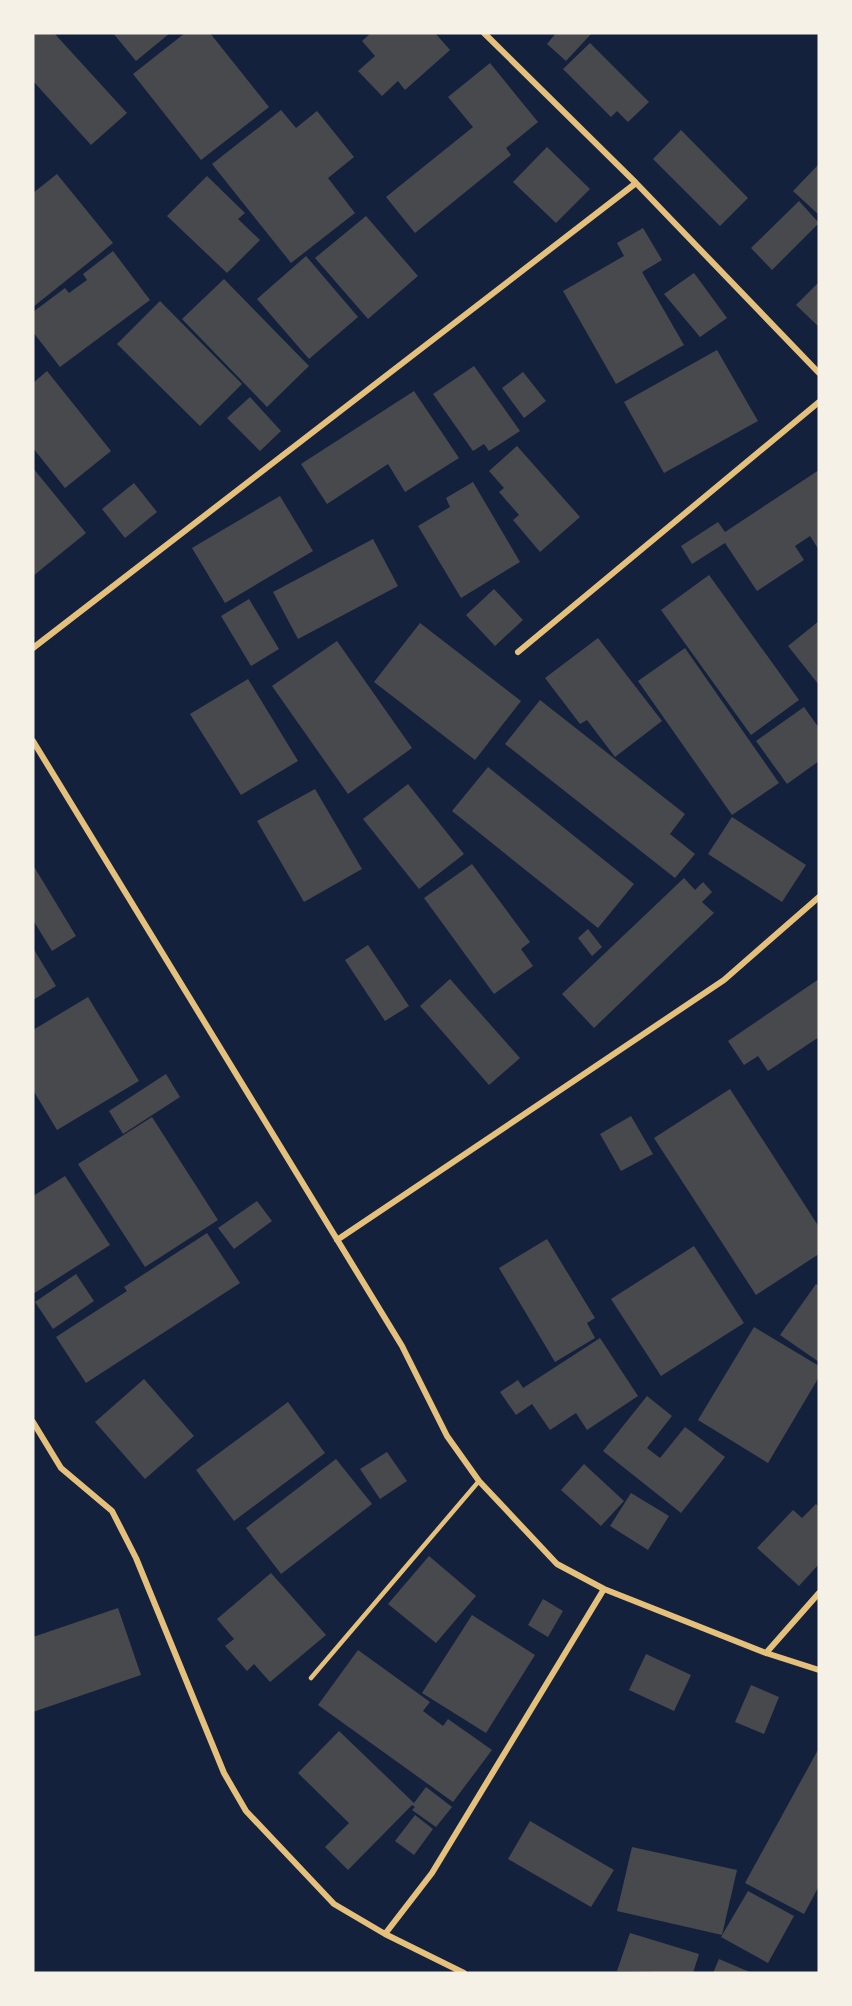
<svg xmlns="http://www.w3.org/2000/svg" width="852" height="2006" viewBox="0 0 852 2006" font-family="'Alegreya Sans',sans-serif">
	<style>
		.building { fill: #48494c }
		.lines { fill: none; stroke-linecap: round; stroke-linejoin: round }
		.service { stroke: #e5c07b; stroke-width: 4.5 }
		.minor { stroke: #e5c07b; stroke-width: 6 }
	</style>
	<rect width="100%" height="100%" fill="#14213d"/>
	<path class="building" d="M 33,33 L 54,33 L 127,113 L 91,145 L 33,81 Z
		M 113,33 L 170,33 L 136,61 Z
		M 185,33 L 210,33 L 269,107 L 201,160 L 133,74 Z
		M 371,33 L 435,33 L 450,50 L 405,90 L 398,81 L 382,96 L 358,71 L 375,56 L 362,41 Z
		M 556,33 L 592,33 L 566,61 L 547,44 Z
		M 590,43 L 649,102 L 628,122 L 617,111 L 611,117 L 563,69 Z
		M 490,63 L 538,122 L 506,148 L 511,155 L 415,233 L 386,197 L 473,127 L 448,97 Z
		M 281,110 L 296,128 L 317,111 L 354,157 L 328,178 L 355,213 L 291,263 L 212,164 Z
		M 681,130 L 748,198 L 720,226 L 653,159 Z
		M 547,147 L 590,189 L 556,223 L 513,182 Z
		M 819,164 L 819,215 L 793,191 Z
		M 57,174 L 113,243 L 33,307 L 33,193 Z
		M 207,176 L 245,213 L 238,219 L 260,240 L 227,273 L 167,216 Z
		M 799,201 L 819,223 L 772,270 L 751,248 Z
		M 366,216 L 418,276 L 368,319 L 315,258 Z
		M 643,228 L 662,260 L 642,272 L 684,345 L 616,384 L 563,291 L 624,256 L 617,243 Z
		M 113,251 L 150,300 L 60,367 L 33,332 L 33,312 L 65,288 L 69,293 L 87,280 L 83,274 Z
		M 306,256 L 358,317 L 309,359 L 257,299 Z
		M 694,273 L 727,318 L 700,337 L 664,294 Z
		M 224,279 L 309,366 L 267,407 L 182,319 Z
		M 819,282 L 819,327 L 796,305 Z
		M 160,301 L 242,384 L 200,426 L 117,344 Z
		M 717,350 L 758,421 L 664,473 L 624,402 Z
		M 474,366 L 520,431 L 489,451 L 484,444 L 473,451 L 433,394 Z
		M 47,371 L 111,451 L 65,488 L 33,448 L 33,383 Z
		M 523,372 L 546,401 L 524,418 L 502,388 Z
		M 414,391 L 459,458 L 405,492 L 388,464 L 327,504 L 301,464 Z
		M 250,397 L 281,431 L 260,451 L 227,418 Z
		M 517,446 L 580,517 L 540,552 L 513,520 L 519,515 L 499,492 L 504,488 L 489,471 Z
		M 33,468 L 86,533 L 33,576 Z
		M 819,470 L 819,550 L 810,536 L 795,546 L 804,560 L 757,591 L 725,543 L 692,564 L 681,546 L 718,522 L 725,532 Z
		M 473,482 L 520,562 L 461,598 L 418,526 L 450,507 L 446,498 Z
		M 134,483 L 157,512 L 125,538 L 102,509 Z
		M 280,496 L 313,551 L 225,603 L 192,548 Z
		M 373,539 L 398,586 L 298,639 L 273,592 Z
		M 709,575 L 799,700 L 751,735 L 661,610 Z
		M 494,589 L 523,620 L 495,646 L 466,615 Z
		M 249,599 L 279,649 L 251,666 L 221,616 Z
		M 819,621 L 819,685 L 788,646 Z
		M 420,623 L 521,701 L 475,760 L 374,682 Z
		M 598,638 L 662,721 L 615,757 L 587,720 L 580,724 L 545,678 Z
		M 337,641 L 412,748 L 348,794 L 272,686 Z
		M 685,648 L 779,783 L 732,815 L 638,681 Z
		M 248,679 L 298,761 L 241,795 L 190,714 Z
		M 540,700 L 685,814 L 670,834 L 695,854 L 675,878 L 505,744 Z
		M 804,707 L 819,728 L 819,761 L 787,784 L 756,741 Z
		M 488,767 L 634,884 L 598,928 L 452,811 Z
		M 408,784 L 464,854 L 419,889 L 363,819 Z
		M 315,789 L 362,869 L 304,902 L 257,821 Z
		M 732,817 L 806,865 L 782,902 L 708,854 Z
		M 472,864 L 530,942 L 521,949 L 533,966 L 494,994 L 424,898 Z
		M 33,865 L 76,936 L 52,951 L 33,920 Z
		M 684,878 L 695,890 L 703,882 L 712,892 L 702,902 L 714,913 L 594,1028 L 562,994 Z
		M 588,929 L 602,947 L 592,956 L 578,938 Z
		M 368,945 L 409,1006 L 385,1021 L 345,960 Z
		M 33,948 L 56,986 L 33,1000 Z
		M 450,979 L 520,1058 L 489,1085 L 420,1006 Z
		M 819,979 L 819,1037 L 768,1071 L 758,1056 L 744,1065 L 728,1041 Z
		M 88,997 L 139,1081 L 57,1130 L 33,1090 L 33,1030 Z
		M 166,1074 L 180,1097 L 123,1134 L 109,1111 Z
		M 730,1089 L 819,1227 L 819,1254 L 756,1295 L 654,1138 Z
		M 631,1116 L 653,1154 L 621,1171 L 600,1134 Z
		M 152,1117 L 218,1220 L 145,1267 L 78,1164 Z
		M 65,1176 L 110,1245 L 33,1294 L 33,1196 Z
		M 257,1201 L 272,1221 L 234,1249 L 218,1228 Z
		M 207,1233 L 240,1283 L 86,1383 L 56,1337 L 127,1291 L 124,1287 Z
		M 547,1239 L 595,1318 L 587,1323 L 595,1338 L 555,1362 L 499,1268 Z
		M 694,1246 L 744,1323 L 661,1376 L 611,1299 Z
		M 76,1274 L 94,1301 L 53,1329 L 35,1302 Z
		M 816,1284 L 819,1286 L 819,1362 L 780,1335 Z
		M 754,1327 L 819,1366 L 819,1377 L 768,1463 L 698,1420 Z
		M 600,1338 L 638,1396 L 587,1430 L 576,1413 L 550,1430 L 532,1404 L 516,1415 L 500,1392 L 518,1380 L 523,1388 Z
		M 144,1379 L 194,1436 L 145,1479 L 95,1422 Z
		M 647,1396 L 672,1416 L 647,1448 L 660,1458 L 685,1427 L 725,1457 L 681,1513 L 603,1451 Z
		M 288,1402 L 325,1453 L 234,1521 L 196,1470 Z
		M 387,1452 L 407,1481 L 380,1499 L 360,1469 Z
		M 336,1459 L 372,1504 L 281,1574 L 246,1528 Z
		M 584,1464 L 624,1501 L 601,1526 L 561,1490 Z
		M 631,1493 L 669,1516 L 648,1550 L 610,1526 Z
		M 816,1504 L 819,1507 L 819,1564 L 799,1586 L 757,1548 L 793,1510 L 802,1518 Z
		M 429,1556 L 476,1596 L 436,1643 L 388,1604 Z
		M 271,1573 L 326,1635 L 270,1682 L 254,1664 L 247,1671 L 225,1646 L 234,1639 L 217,1619 Z
		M 543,1599 L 563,1611 L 548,1637 L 528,1625 Z
		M 118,1608 L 141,1675 L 33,1712 L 33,1637 Z
		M 472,1615 L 535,1655 L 486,1733 L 422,1693 Z
		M 358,1650 L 430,1702 L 423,1711 L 443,1726 L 448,1719 L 492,1750 L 453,1802 L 318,1705 Z
		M 646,1654 L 691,1675 L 674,1711 L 629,1690 Z
		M 751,1685 L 779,1697 L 764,1734 L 735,1722 Z
		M 339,1731 L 414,1803 L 426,1787 L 452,1807 L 436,1827 L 412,1810 L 415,1807 L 412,1805 L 348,1870 L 325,1847 L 349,1823 L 298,1773 Z
		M 819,1748 L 819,1886 L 804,1914 L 745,1883 Z
		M 415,1815 L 433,1829 L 414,1855 L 395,1841 Z
		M 530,1821 L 614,1870 L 591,1907 L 508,1859 Z
		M 632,1847 L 737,1870 L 722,1935 L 617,1911 Z
		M 748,1891 L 794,1916 L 768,1963 L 721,1937 Z
		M 630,1933 L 699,1954 L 693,1973 L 617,1971 Z
		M 719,1959 L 752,1973 L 713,1973 Z"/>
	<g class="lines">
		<path class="service" d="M 311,1678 L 479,1481"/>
		<path class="minor" d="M 484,33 L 636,183 L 819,373
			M 33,648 L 636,183
			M 518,652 L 819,402
			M 33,741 L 402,1346 L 447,1436 L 479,1481 L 557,1564 L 604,1589 L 766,1653 L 819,1670
			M 337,1240 L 724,980 L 819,897
			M 33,1422 L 61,1468 L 112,1511 L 136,1558 L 224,1773 L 246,1811 L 334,1904 L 385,1934 L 432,1873 L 604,1589
			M 766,1653 L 819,1593
			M 385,1934 L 464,1973"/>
	</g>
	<rect width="852" height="2006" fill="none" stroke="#f6f1e7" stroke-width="69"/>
</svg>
